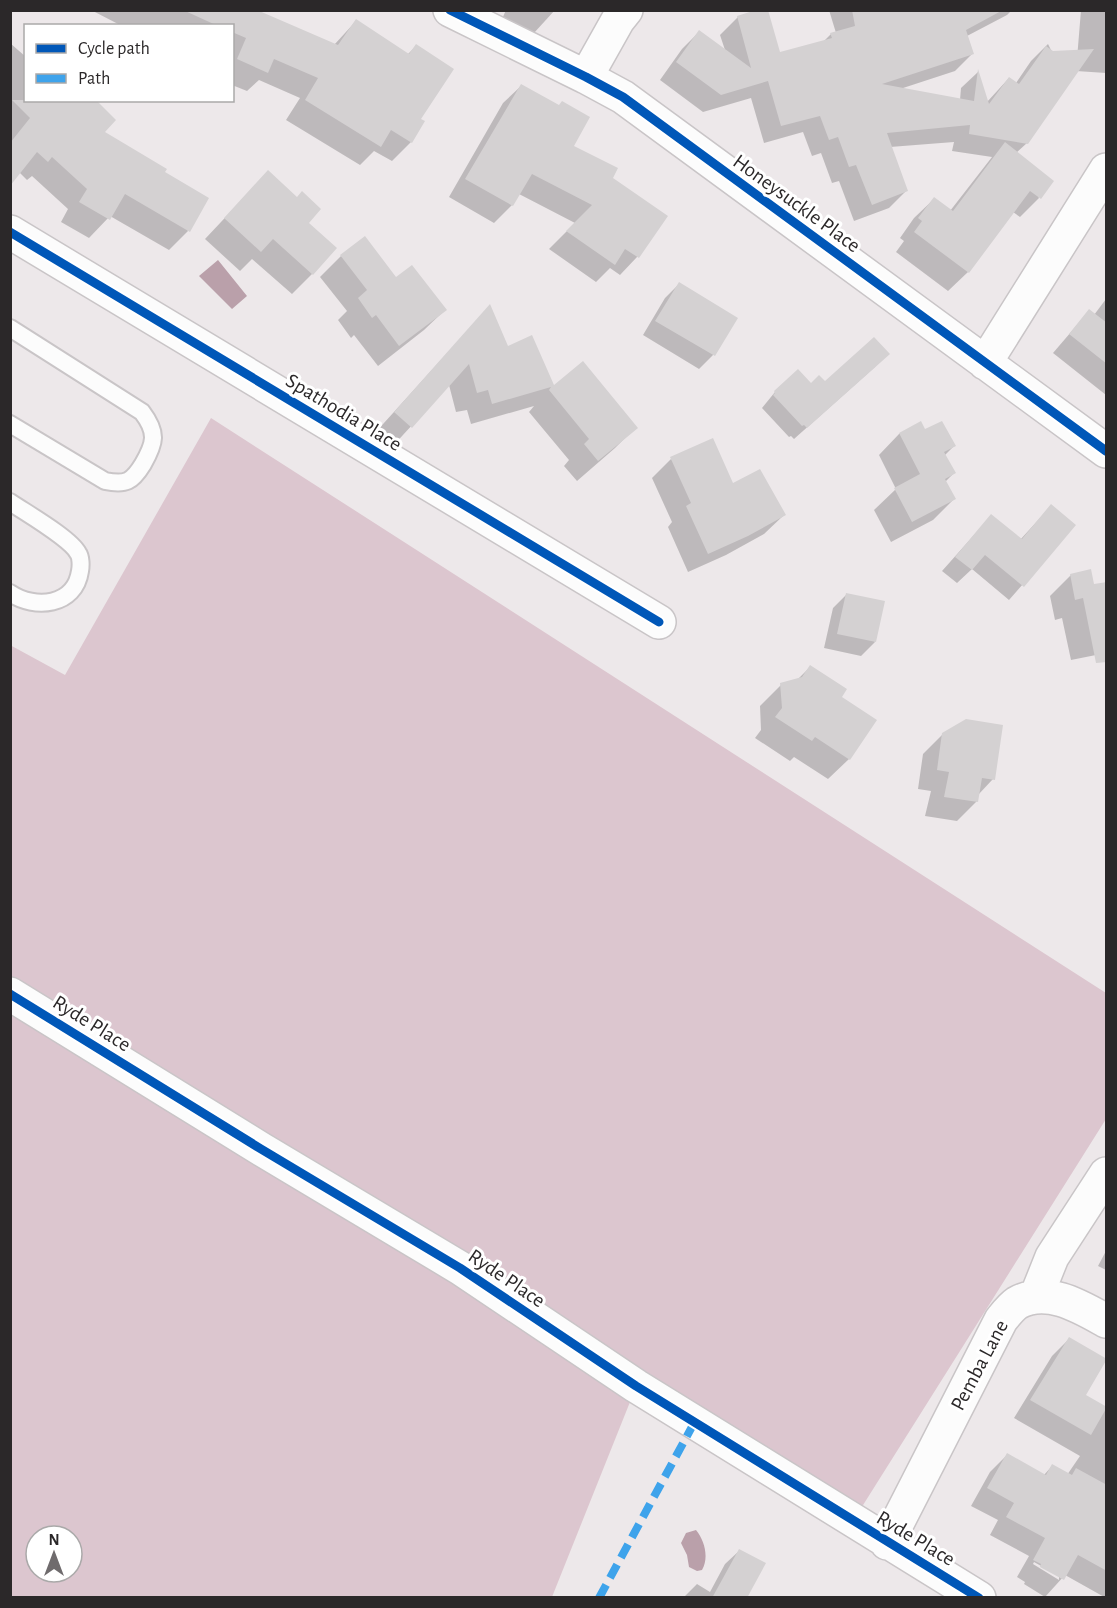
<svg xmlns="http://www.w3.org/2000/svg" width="1117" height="1608" viewBox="0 0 1117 1608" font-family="'Alegreya Sans',sans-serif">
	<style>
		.forest { fill: #dcc6cf; fill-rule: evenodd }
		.water { fill: #baa0aa }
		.shadow { fill: #0003; fill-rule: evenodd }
		.building { fill: #d4d1d2 }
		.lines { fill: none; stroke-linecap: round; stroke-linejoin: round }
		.service-casing { stroke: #c9c5c7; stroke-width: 20 }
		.minor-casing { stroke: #c9c5c7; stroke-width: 36 }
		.service { stroke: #fcfcfc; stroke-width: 16 }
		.minor { stroke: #fcfcfc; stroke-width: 33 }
		.quiet { stroke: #3ea3eb; stroke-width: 8; stroke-dasharray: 15 8; stroke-linecap: butt }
		.cycleway-casing { stroke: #fff; stroke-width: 13 }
		.cycleway { stroke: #0057b8; stroke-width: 9 }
		.labels { text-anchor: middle; stroke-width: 6; stroke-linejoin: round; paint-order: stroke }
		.street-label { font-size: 21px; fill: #2b2829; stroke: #fff }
	</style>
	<rect width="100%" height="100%" fill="#ede8ea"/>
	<path class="forest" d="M 211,418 L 1106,993 L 1106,1119 L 853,1521 L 636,1387 L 552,1597 L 11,1597 L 10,645 L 65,675 ZM 36,1536 L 72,1536 L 72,1572 L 36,1572 Z"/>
	<path class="water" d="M 218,260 L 247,296 L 232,309 L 199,276 Z
		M 696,1530 C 705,1541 709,1558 702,1570 L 697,1571 L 689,1567 L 687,1555 L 681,1543 L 686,1533 Z"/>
	<path class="shadow" d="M 91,10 L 253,10 L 334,45 L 356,21 L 407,55 L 416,46 L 419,120 L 411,142 L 392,161 L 374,151 L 360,165 L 286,120 L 300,98 L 259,80 L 247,91 L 232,85 L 232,26 L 122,26 Z
		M 506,10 L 555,10 L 534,33 L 502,19 Z
		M 829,10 L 1012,10 L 1007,15 L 967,36 L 972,54 L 955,71 L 900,89 L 960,100 L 961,88 L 978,72 L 987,102 L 1009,78 L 1016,83 L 1031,61 L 1048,44 L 1068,84 L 1027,143 L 1016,153 L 1039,198 L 1020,217 L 1013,212 L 968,272 L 948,291 L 896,252 L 904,241 L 900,238 L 914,218 L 934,199 L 950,211 L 992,157 L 952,151 L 954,142 L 890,147 L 906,191 L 889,208 L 854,221 L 839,181 L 832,183 L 821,153 L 812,156 L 803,132 L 764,143 L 751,98 L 703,112 L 660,80 L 682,49 L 699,32 L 725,50 L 720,35 L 738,17 L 779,54 L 823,42 L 831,34 L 836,33 Z
		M 1081,10 L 1106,10 L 1106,73 L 1076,71 Z
		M 10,43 L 26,57 L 26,100 L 102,133 L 163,173 L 188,231 L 169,250 L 110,216 L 89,238 L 61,222 L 68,209 L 32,176 L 27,180 L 19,172 L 10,181 Z
		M 521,86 L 571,146 L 611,179 L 666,216 L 637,257 L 620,275 L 610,268 L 596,282 L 549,249 L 575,223 L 519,194 L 512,205 L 494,223 L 449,197 L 503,103 Z
		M 268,172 L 307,223 L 312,274 L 292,294 L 252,259 L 240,271 L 205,239 Z
		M 341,256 L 396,279 L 445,310 L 424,330 L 378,366 L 354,335 L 351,338 L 338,320 L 347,311 L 320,277 Z
		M 679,284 L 736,318 L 713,355 L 699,369 L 643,335 L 665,298 Z
		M 1106,299 L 1106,395 L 1053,353 L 1089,311 L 1094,315 Z
		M 489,307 L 507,348 L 553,388 L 636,427 L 615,448 L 577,481 L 564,466 L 569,460 L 529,412 L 534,406 L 471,424 L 467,410 L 456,412 L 449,385 L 391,448 L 374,434 Z
		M 876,366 L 794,439 L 791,436 L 789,437 L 762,408 L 775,392 L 825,383 Z
		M 921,423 L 925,431 L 954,446 L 944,456 L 954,473 L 945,482 L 954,499 L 933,520 L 891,542 L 874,510 L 896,489 L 879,455 L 899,434 Z
		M 671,459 L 733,485 L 784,515 L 764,534 L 726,555 L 688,572 L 668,527 L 672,522 L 652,478 Z
		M 1051,506 L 1074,526 L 1009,600 L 972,569 L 957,583 L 942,571 L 991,516 L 1020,540 Z
		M 1071,575 L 1093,586 L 1106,653 L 1071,660 L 1062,618 L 1055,620 L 1050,596 Z
		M 847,594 L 875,642 L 861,656 L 824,648 L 833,608 Z
		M 810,667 L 840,697 L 849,759 L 828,779 L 794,757 L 790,761 L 755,738 L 761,730 L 760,706 L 781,685 L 797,680 Z
		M 943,734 L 993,779 L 978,795 L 977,801 L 957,821 L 925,816 L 931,791 L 918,789 L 923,754 Z
		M 1106,1251 L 1106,1270 L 1098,1266 Z
		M 1069,1339 L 1084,1396 L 1106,1409 L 1106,1598 L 1065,1575 L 1045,1597 L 1024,1584 L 1025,1582 L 1017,1577 L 1029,1556 L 990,1535 L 998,1520 L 971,1506 L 990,1472 L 1007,1455 L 1044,1475 L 1052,1466 L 1067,1475 L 1080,1456 L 1014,1418 L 1052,1356 ZM 1034,1562 L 1059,1576 L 1059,1580 L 1033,1564 Z
		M 739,1551 L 745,1598 L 683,1598 L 697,1584 L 710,1592 L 725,1564 Z"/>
	<path class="building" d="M 183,10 L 257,10 L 338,45 L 356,19 L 409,54 L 416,44 L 454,69 L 421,119 L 425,121 L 412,143 L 391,130 L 381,147 L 305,100 L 318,78 L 274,59 L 268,73 L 237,59 L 246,38 L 232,32 L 232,26 L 218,26 Z
		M 756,10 L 768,10 L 780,52 L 832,38 L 830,33 L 855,26 L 852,10 L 1003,10 L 966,30 L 974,54 L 882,84 L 974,101 L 978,69 L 989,104 L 1009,77 L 1019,84 L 1046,46 L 1053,51 L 1094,49 L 1028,144 L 969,134 L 970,125 L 887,133 L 908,191 L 872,205 L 856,165 L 849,167 L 838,137 L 829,140 L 820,116 L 781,126 L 768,81 L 721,95 L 676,62 L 699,30 L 751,68 L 737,16 Z
		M 521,84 L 559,105 L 562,101 L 590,117 L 574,146 L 618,168 L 613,178 L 668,216 L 639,258 L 625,249 L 615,265 L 566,231 L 592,205 L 532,174 L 513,206 L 465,179 Z
		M 12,100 L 96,100 L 116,120 L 105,132 L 167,169 L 165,172 L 209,198 L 190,232 L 125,194 L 110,220 L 79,202 L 87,189 L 52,157 L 48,162 L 37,152 L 10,186 L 10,143 L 30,118 Z
		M 1005,142 L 1054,181 L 1041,199 L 1030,191 L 969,273 L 914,232 L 922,221 L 918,218 L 934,197 L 953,211 Z
		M 268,170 L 297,197 L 302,191 L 321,209 L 309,223 L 337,248 L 313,275 L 273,239 L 261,252 L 224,218 Z
		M 365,236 L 396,277 L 412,265 L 447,310 L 399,346 L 376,315 L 372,318 L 358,298 L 367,290 L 340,255 Z
		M 679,282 L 738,318 L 715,356 L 655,321 Z
		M 490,304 L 508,346 L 532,335 L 554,385 L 583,361 L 638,428 L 598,461 L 584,444 L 589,439 L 549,390 L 551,387 L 492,404 L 488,390 L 477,393 L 469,364 L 412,428 L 394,412 Z
		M 1089,309 L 1107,323 L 1107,364 L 1069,334 Z
		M 874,337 L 890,354 L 807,428 L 804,425 L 802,426 L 773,395 L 775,393 L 774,391 L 798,369 L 811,383 L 819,375 L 825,381 Z
		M 921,421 L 925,429 L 942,421 L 956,446 L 944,452 L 956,473 L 945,479 L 956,499 L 912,522 L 894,488 L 920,474 L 899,433 Z
		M 713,438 L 733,483 L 760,469 L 786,515 L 748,536 L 708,554 L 686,506 L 691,503 L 670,457 Z
		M 1051,504 L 1076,525 L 1024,587 L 985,555 L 972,570 L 955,557 L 991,514 L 1022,539 Z
		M 1091,569 L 1094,584 L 1107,582 L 1107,662 L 1096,663 L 1083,598 L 1075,600 L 1070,574 Z
		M 846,593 L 885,601 L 876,642 L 837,634 Z
		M 810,665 L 847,689 L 842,697 L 877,720 L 850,760 L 815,737 L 812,741 L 775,717 L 782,708 L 780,683 L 802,677 Z
		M 966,719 L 1003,725 L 995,780 L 982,778 L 978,802 L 944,797 L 949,772 L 937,770 L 942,733 Z
		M 1069,1337 L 1107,1359 L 1086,1395 L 1107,1407 L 1091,1435 L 1030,1400 Z
		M 1007,1453 L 1046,1475 L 1052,1464 L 1072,1475 L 1076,1468 L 1107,1485 L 1107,1571 L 1078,1555 L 1064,1580 L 1040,1567 L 1041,1564 L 1033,1560 L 1045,1538 L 1006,1517 L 1014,1503 L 987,1488 Z
		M 739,1549 L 766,1563 L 747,1598 L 712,1598 Z"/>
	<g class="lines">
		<g class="service-casing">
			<path id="service" d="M 10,328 L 142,412 C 158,433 155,443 143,464 C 132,482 126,485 105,481 L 10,424
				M 10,502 C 26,513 70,538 78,553 C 81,557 81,566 80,571 C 75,606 35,610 10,593"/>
		</g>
		<g class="minor-casing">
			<path id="minor" d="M 450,10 L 586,77 L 623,97 L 1106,451
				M 586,77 L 618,20 L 626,10
				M 10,232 L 659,622
				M 985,363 L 1106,170
				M 10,994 L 261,1149 L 460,1268 L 636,1386 L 979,1598
				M 1036,1297 L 1052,1257 L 1106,1174
				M 887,1543 L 1001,1320 C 1005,1315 1011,1307 1017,1303 C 1047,1286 1081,1307 1106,1321"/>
		</g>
		<use href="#service" class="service"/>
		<use href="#minor" class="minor"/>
		<path class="quiet" d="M 599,1598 L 694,1423"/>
		<g class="cycleway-casing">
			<path id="cycleway" d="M 450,10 L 586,77 L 623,97 L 1106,451
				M 10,232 L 659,622
				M 10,994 L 261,1149 L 460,1268 L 636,1386 L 979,1598"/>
		</g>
		<use href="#cycleway" class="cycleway"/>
	</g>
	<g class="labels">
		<g class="street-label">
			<text transform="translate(797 203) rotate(36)" y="7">Honeysuckle Place</text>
			<text transform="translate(344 412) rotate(31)" y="7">Spathodia Place</text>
			<text transform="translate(92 1023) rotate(32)" y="7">Ryde Place</text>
			<text transform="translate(507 1278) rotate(34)" y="7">Ryde Place</text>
			<text transform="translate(979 1365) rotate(-62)" y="7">Pemba Lane</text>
			<text transform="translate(916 1538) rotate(31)" y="7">Ryde Place</text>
		</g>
	</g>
	<rect width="1117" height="1608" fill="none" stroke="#2b2829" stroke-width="24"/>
	<rect x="24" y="24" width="210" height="78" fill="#ffffff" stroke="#aaa9a9" stroke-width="1.5"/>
	<rect x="36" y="44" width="30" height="9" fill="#0057b8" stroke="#aaa9a9" stroke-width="1.5"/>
	<text x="78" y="54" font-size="18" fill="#2b2829">Cycle path</text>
	<rect x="36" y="74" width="30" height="9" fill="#3ea3eb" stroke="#aaa9a9" stroke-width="1.5"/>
	<text x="78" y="84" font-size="18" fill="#2b2829">Path</text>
	<g transform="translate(54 1554)"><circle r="28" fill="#ffffff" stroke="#aaa9a9" stroke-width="1.5"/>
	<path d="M0-4.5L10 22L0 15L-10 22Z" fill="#6f6b6d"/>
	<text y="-9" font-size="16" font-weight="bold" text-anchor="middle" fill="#2b2829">N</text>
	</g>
</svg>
